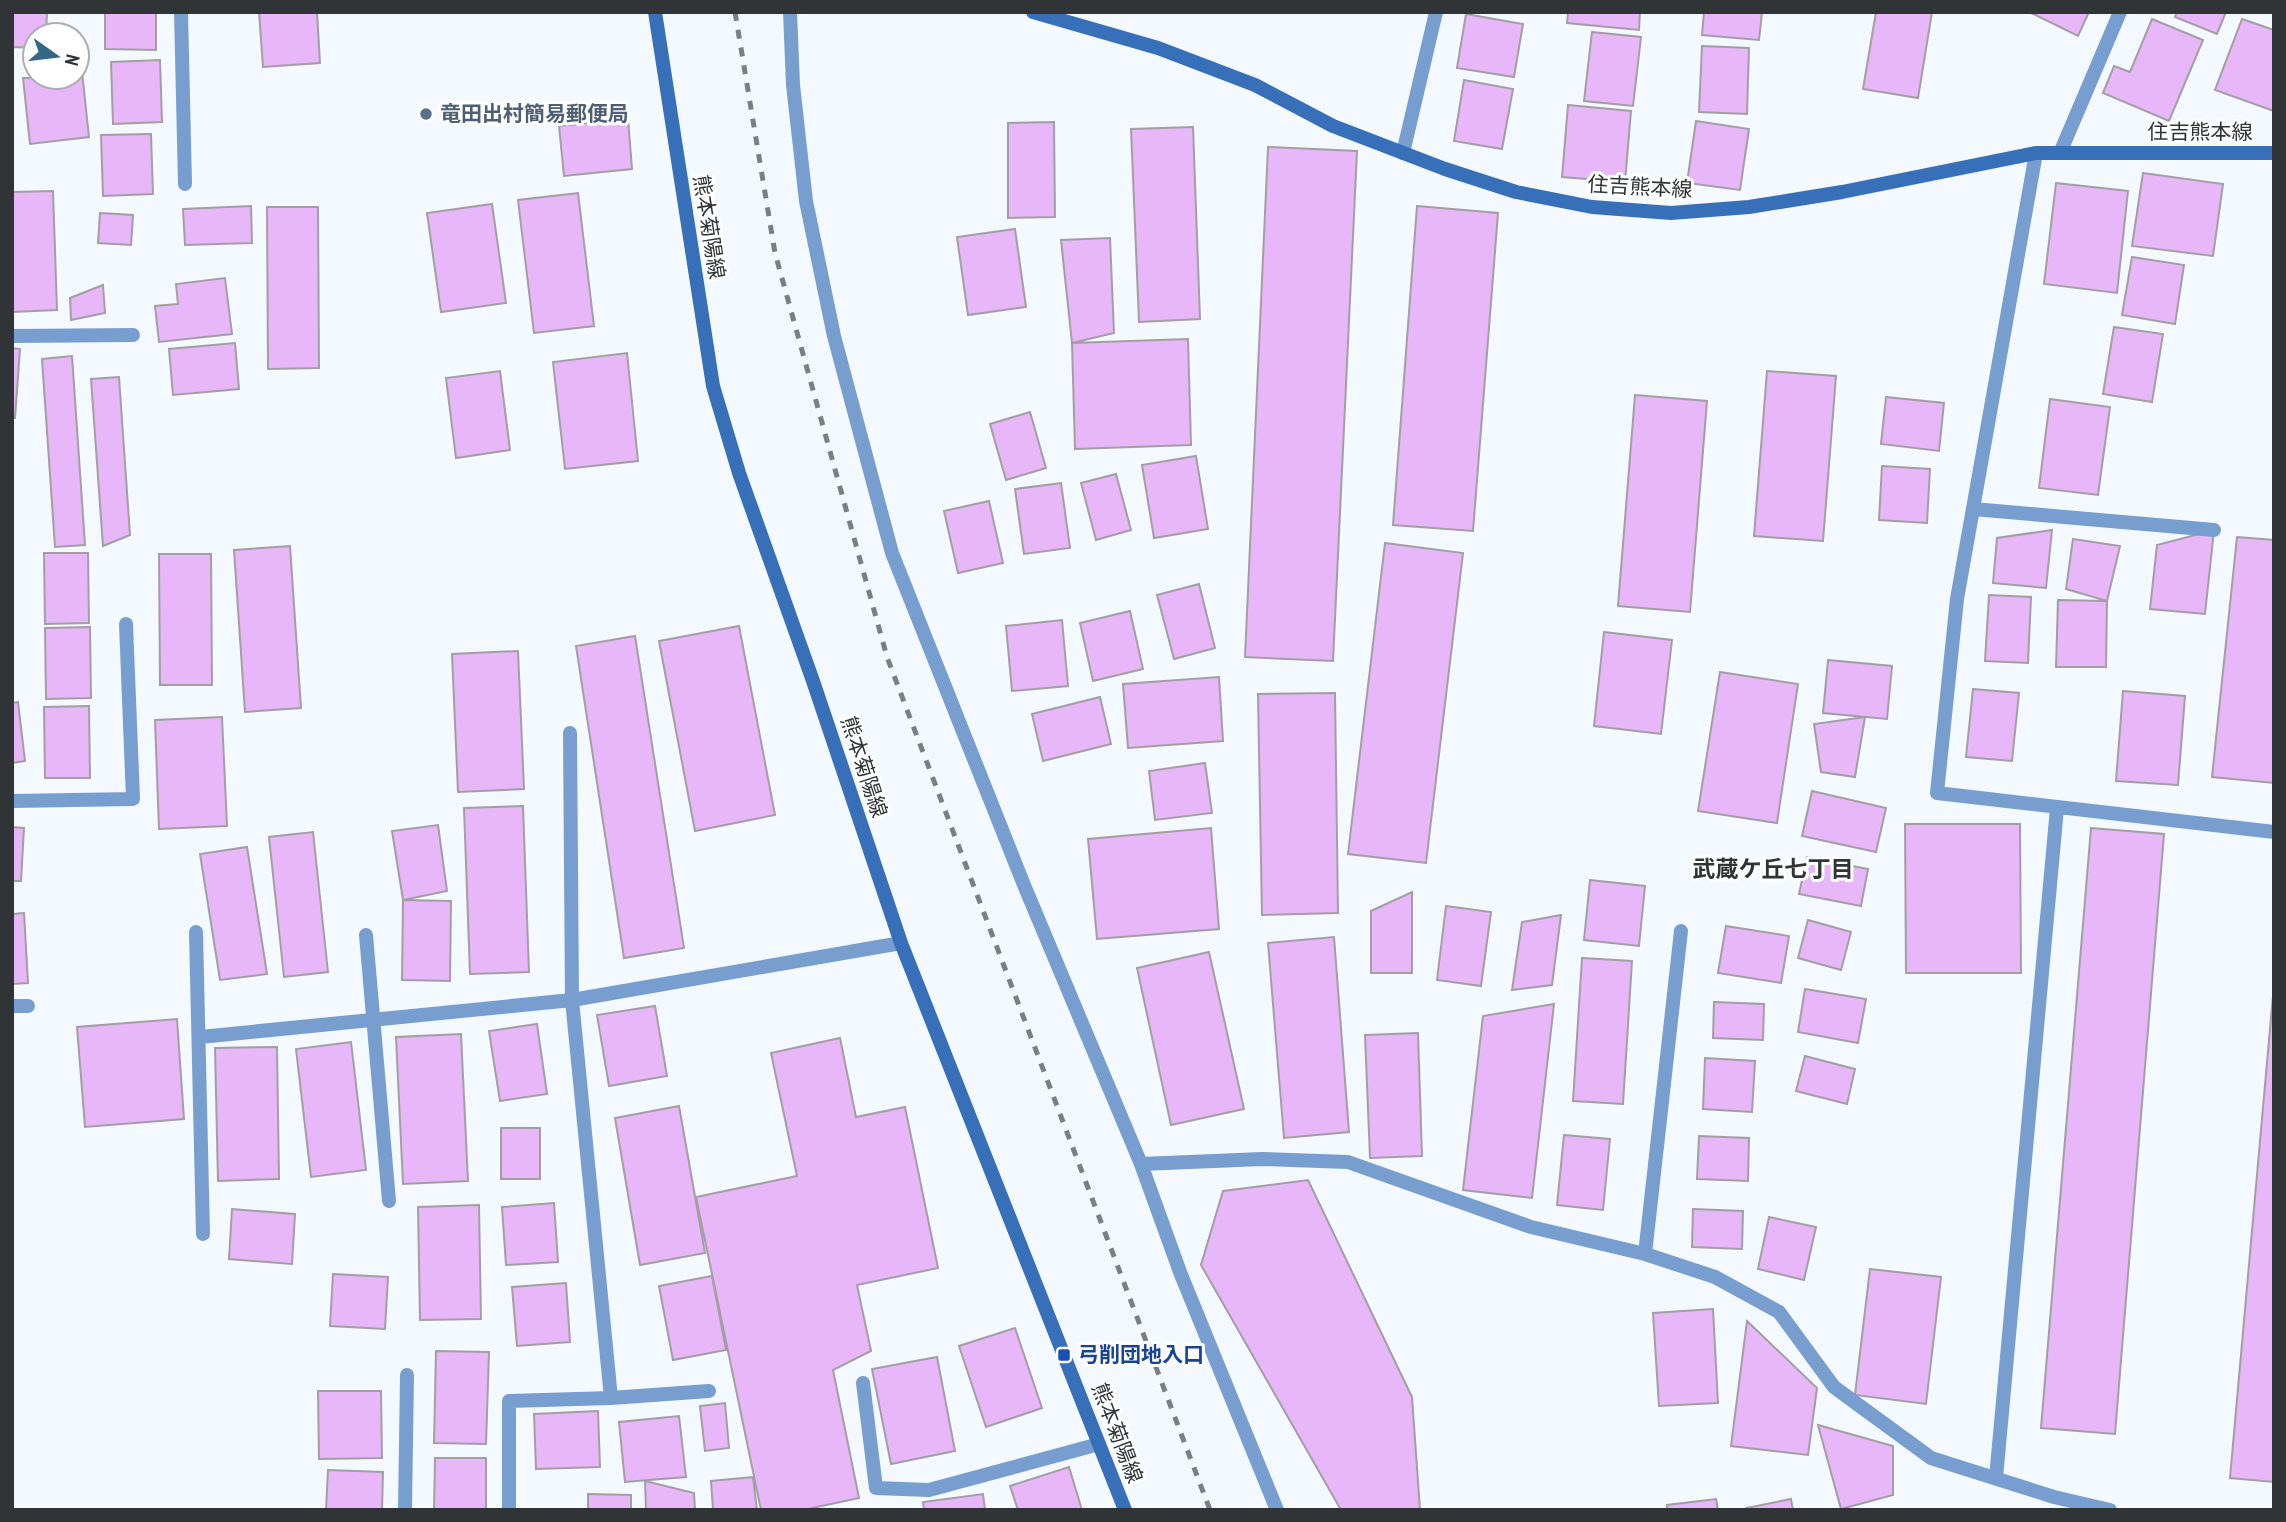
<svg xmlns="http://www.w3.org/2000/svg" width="2286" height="1522" viewBox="0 0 2286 1522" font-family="'PT Sans Narrow','Noto Sans JP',sans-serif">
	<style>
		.building { fill: #e8b7f9; stroke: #a39ea4; stroke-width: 2 }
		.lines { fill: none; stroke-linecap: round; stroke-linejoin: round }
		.service { stroke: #789ed0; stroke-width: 14 }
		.minor { stroke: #789ed0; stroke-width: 14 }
		.secondary { stroke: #3770b9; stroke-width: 14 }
		.rail { stroke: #7b7f83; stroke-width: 5; stroke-dasharray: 9 9; stroke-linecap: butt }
		.service-dot { fill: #5c6f8a; stroke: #fff; stroke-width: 2.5 }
		.transit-dot { fill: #1a4fb4; stroke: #fff; stroke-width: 2.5 }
		.labels { text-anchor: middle; stroke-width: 6; stroke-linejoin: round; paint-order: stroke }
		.service-label { font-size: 21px; font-weight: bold; fill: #4e5e75; stroke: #fff; text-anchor: start }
		.street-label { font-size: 21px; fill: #313436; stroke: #fff }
		.transit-label { font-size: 21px; font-weight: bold; fill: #164399; stroke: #fff; text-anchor: start }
		.neighbourhood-label { font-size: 23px; font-weight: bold; fill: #313436; stroke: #fff }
	</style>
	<rect width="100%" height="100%" fill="#f3f9ff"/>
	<path class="building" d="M 12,12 L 47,12 L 46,35 L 35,35 L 35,48 L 12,47 Z
		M 105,12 L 156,12 L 156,50 L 105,49 Z
		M 259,12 L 317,12 L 320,63 L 263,67 Z
		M 1568,12 L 1640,12 L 1639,30 L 1567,23 Z
		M 1704,12 L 1762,12 L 1759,40 L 1702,35 Z
		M 1876,12 L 1932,12 L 1918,98 L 1863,89 Z
		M 2029,12 L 2089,12 L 2078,36 Z
		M 2177,12 L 2226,12 L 2217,34 L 2175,17 Z
		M 1466,14 L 1523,24 L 1514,77 L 1457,68 Z
		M 2152,19 L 2203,40 L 2169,121 L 2103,93 L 2114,66 L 2130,72 Z
		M 2242,19 L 2274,30 L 2274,111 L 2215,90 Z
		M 1592,32 L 1641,37 L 1633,106 L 1584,101 Z
		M 1702,46 L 1749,48 L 1747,114 L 1699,112 Z
		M 160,60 L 162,122 L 113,124 L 111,62 Z
		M 77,72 L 82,72 L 89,137 L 30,144 L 23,78 L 77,77 Z
		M 1464,80 L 1513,89 L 1502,149 L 1454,141 Z
		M 1568,105 L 1631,111 L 1625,182 L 1562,177 Z
		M 628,119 L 632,169 L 564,176 L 559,126 Z
		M 1696,121 L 1749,129 L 1740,190 L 1687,183 Z
		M 1054,122 L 1055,217 L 1008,218 L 1008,123 Z
		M 1193,127 L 1200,319 L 1139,322 L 1131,129 Z
		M 151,134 L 153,194 L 103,196 L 101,135 Z
		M 1268,147 L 1357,151 L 1333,661 L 1245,657 Z
		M 2143,173 L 2223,184 L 2213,256 L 2132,246 Z
		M 2056,183 L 2128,191 L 2117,293 L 2044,284 Z
		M 53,191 L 57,310 L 12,312 L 12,192 Z
		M 578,193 L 594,326 L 534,333 L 518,200 Z
		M 492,204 L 506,303 L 441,312 L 427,213 Z
		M 251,206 L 252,243 L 185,245 L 183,209 Z
		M 1417,206 L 1498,213 L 1473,531 L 1393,525 Z
		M 267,207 L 318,207 L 319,368 L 268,369 Z
		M 100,213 L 133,215 L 131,245 L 98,243 Z
		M 1015,229 L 1026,307 L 968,315 L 957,237 Z
		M 1110,238 L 1114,333 L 1072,343 L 1061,240 Z
		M 2132,257 L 2184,265 L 2175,324 L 2122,315 Z
		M 225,278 L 232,334 L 159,342 L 155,306 L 178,304 L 176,284 Z
		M 103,285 L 105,313 L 71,320 L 70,298 Z
		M 2114,327 L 2163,334 L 2152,402 L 2103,394 Z
		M 1188,339 L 1191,445 L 1075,449 L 1072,343 Z
		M 235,343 L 239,389 L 173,395 L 169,349 Z
		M 12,348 L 20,349 L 15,418 L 12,418 Z
		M 627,353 L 638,461 L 565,469 L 553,362 Z
		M 72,356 L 85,545 L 55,547 L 42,359 Z
		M 500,371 L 510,450 L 456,458 L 446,378 Z
		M 1767,371 L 1836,376 L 1823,541 L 1754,536 Z
		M 119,377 L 130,535 L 103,546 L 91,379 Z
		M 1635,395 L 1707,401 L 1690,612 L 1618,606 Z
		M 1886,397 L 1944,403 L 1939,451 L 1881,444 Z
		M 2050,399 L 2110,407 L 2098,495 L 2039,488 Z
		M 1030,412 L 1046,468 L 1006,480 L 990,424 Z
		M 1196,456 L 1208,529 L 1154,538 L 1142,465 Z
		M 1882,466 L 1930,469 L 1927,523 L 1879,520 Z
		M 1116,474 L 1131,530 L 1096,540 L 1081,483 Z
		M 1061,483 L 1070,548 L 1024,554 L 1015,489 Z
		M 989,501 L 1003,563 L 958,573 L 944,511 Z
		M 2052,530 L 2046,588 L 1993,583 L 1997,538 Z
		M 2214,530 L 2205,614 L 2150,609 L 2157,545 Z
		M 2237,537 L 2274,540 L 2274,783 L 2212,777 Z
		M 2073,539 L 2120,546 L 2107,601 L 2066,589 Z
		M 1385,543 L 1463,553 L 1426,863 L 1348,854 Z
		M 290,546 L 301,708 L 245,712 L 234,550 Z
		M 44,553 L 88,553 L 89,623 L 45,624 Z
		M 159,554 L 211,554 L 212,685 L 160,685 Z
		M 1199,584 L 1215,648 L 1174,659 L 1157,595 Z
		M 1989,595 L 2031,597 L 2028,663 L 1985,661 Z
		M 2058,600 L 2107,601 L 2106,667 L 2056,667 Z
		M 1130,611 L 1143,669 L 1093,681 L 1080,623 Z
		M 1062,620 L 1068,686 L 1012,691 L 1006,626 Z
		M 739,626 L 775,815 L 695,831 L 659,641 Z
		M 90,627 L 91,698 L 46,699 L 45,628 Z
		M 1604,632 L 1672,640 L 1661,734 L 1594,726 Z
		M 635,636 L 684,948 L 624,958 L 576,646 Z
		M 518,651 L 524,789 L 458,792 L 452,654 Z
		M 1828,660 L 1892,666 L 1887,719 L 1823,713 Z
		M 1720,672 L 1798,684 L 1777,823 L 1698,811 Z
		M 1219,677 L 1223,741 L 1128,748 L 1123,684 Z
		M 1973,689 L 2019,693 L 2012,761 L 1966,757 Z
		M 2123,691 L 2185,696 L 2178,785 L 2116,781 Z
		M 1335,693 L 1338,913 L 1262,915 L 1258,694 Z
		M 1100,697 L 1111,744 L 1043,761 L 1032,714 Z
		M 18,702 L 25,761 L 12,763 L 12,703 Z
		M 89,706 L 90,778 L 45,778 L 44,707 Z
		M 222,717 L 227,826 L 159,829 L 155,720 Z
		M 1865,717 L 1855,777 L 1821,772 L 1814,724 Z
		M 1205,763 L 1212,813 L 1155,820 L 1149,771 Z
		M 1812,791 L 1886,808 L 1876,852 L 1802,836 Z
		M 523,806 L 529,972 L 470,974 L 464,808 Z
		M 1905,824 L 2020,824 L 2021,973 L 1906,973 Z
		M 438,825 L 447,891 L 403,900 L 392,831 Z
		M 12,827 L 24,828 L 21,881 L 12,881 Z
		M 1211,828 L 1219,929 L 1097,939 L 1088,839 Z
		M 2091,828 L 2164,834 L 2115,1434 L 2041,1428 Z
		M 313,832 L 328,972 L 284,977 L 269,837 Z
		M 247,847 L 267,974 L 220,980 L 200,854 Z
		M 1807,857 L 1868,869 L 1861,906 L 1799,894 Z
		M 1590,880 L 1645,886 L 1639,946 L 1584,940 Z
		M 1412,892 L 1412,973 L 1371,973 L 1371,911 Z
		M 403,900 L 451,901 L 450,981 L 402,980 Z
		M 1446,906 L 1491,912 L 1481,986 L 1437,980 Z
		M 24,913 L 28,983 L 12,984 L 12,914 Z
		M 1561,915 L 1552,985 L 1512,990 L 1522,922 Z
		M 1808,920 L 1851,932 L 1841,970 L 1798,958 Z
		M 1726,926 L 1789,936 L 1781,983 L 1718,973 Z
		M 1334,937 L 1349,1132 L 1284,1138 L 1268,943 Z
		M 1209,952 L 1244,1109 L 1171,1125 L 1137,968 Z
		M 1582,958 L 1632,961 L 1623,1104 L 1573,1101 Z
		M 2274,984 L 2274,1482 L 2230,1478 Z
		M 1805,989 L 1866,999 L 1858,1043 L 1798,1032 Z
		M 1714,1002 L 1764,1004 L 1763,1040 L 1713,1038 Z
		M 1554,1004 L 1532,1198 L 1463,1190 L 1483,1016 Z
		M 655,1006 L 667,1076 L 609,1086 L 597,1015 Z
		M 177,1019 L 184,1119 L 85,1127 L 77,1027 Z
		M 537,1024 L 547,1094 L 500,1101 L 489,1031 Z
		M 1418,1033 L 1422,1156 L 1370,1158 L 1365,1035 Z
		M 461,1034 L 468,1181 L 403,1184 L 396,1037 Z
		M 840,1038 L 856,1117 L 905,1107 L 938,1268 L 857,1285 L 871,1351 L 833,1370 L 859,1498 L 803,1510 L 761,1510 L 696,1197 L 797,1176 L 771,1053 Z
		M 351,1042 L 366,1170 L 311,1177 L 296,1049 Z
		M 277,1047 L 279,1179 L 218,1181 L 215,1048 Z
		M 1805,1056 L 1855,1069 L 1847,1104 L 1796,1091 Z
		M 1705,1058 L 1755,1061 L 1752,1112 L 1703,1109 Z
		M 679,1106 L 705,1253 L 640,1265 L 615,1118 Z
		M 501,1128 L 540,1128 L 540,1179 L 501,1179 Z
		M 1564,1135 L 1610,1139 L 1603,1210 L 1557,1205 Z
		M 1699,1136 L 1749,1138 L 1748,1181 L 1697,1179 Z
		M 1308,1180 L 1412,1397 L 1420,1510 L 1341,1510 L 1201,1265 L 1223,1191 Z
		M 554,1203 L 558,1262 L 506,1265 L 502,1207 Z
		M 479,1205 L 481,1319 L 420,1320 L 418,1207 Z
		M 232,1209 L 295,1214 L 292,1264 L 229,1259 Z
		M 1693,1209 L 1743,1211 L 1742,1249 L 1692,1247 Z
		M 1769,1217 L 1816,1227 L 1804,1280 L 1758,1269 Z
		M 1870,1269 L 1941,1277 L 1926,1404 L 1855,1395 Z
		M 333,1274 L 388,1277 L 385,1329 L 330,1326 Z
		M 712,1276 L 726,1350 L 673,1360 L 659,1286 Z
		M 566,1283 L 570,1342 L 517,1346 L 512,1287 Z
		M 1713,1309 L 1718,1403 L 1659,1406 L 1653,1313 Z
		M 1747,1321 L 1817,1388 L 1808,1455 L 1731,1446 Z
		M 1015,1328 L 1042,1408 L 986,1427 L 959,1346 Z
		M 436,1351 L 489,1352 L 486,1444 L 434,1443 Z
		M 937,1357 L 955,1451 L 891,1464 L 872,1369 Z
		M 318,1391 L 381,1391 L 382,1458 L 319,1459 Z
		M 725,1403 L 729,1448 L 705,1451 L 700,1406 Z
		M 598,1411 L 600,1467 L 536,1469 L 534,1414 Z
		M 679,1416 L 686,1477 L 625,1482 L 619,1422 Z
		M 1818,1425 L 1893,1446 L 1893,1495 L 1841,1509 Z
		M 435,1458 L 486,1458 L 486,1510 L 434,1510 Z
		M 1069,1467 L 1082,1510 L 1018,1510 L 1010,1486 Z
		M 328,1470 L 383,1472 L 382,1510 L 326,1510 Z
		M 753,1477 L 757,1510 L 713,1510 L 711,1481 Z
		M 645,1481 L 694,1493 L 695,1510 L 646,1510 Z
		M 588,1494 L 631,1495 L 631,1510 L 588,1510 Z
		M 983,1494 L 985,1510 L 924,1510 L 923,1502 Z
		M 1716,1499 L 1718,1510 L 1667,1510 L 1667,1505 Z
		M 1791,1499 L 1793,1510 L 1746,1510 L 1746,1508 Z"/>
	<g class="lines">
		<path class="service" d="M 12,1006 L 28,1006"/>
		<path class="minor" d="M 181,12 L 185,184
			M 790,12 L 793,85 L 806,201 L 834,336 L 892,553 L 1024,885 L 1141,1164 L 1180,1272 L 1277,1510
			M 1403,153 L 1436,12
			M 2036,153 L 1957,599 L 1937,793 L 2274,832
			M 2060,153 L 2120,12
			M 12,336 L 133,335
			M 1973,509 L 2214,530
			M 12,801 L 133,799 L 126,624
			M 196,932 L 203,1234
			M 366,935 L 389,1201
			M 200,1037 L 572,1000 L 570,733
			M 1141,1164 L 1262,1159 L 1348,1162 L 1531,1227 L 1645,1254 L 1715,1277 L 1779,1312 L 1834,1387 L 1931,1458 L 2054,1497 L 2110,1510
			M 1645,1254 L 1681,931
			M 863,1383 L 876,1488 L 929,1490 L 1099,1444
			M 611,1398 L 709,1391
			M 1996,1478 L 2057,808
			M 405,1510 L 407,1375
			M 509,1510 L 509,1401 L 611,1398 L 572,1000 L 901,943"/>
		<path class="secondary" d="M 655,12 L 713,386 L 739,473 L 813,681 L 901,943 L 1125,1510
			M 1033,12 L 1158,48 L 1255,85 L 1333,126 L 1445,169 L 1516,192 L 1592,207 L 1671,213 L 1749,207 L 1842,192 L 2036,153 L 2274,153"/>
		<path class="rail" d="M 735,12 L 775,253 L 887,657 L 1210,1510"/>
	</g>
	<circle class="service-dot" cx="426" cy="114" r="7"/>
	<rect class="transit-dot" x="1057" y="1348" width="14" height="14" rx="3.5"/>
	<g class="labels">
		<g class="service-label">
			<text x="440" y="121">竜田出村簡易郵便局</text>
		</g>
		<g class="street-label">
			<text x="2200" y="139">住吉熊本線</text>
			<text transform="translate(1640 187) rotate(3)" y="7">住吉熊本線</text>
			<text transform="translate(709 227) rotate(81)" y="7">熊本菊陽線</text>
			<text transform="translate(864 767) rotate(72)" y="7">熊本菊陽線</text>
			<text transform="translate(1117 1433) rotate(69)" y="7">熊本菊陽線</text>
		</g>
		<g class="transit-label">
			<text x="1078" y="1362">弓削団地入口</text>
		</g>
		<g class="neighbourhood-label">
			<text x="1773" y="877">武蔵ケ丘七丁目</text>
		</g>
	</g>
	<rect width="2286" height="1522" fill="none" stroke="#313436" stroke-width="28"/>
	<g transform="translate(56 56) rotate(104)"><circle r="33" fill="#ffffff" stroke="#adaeaf" stroke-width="2"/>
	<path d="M0-5L12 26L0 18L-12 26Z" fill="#326984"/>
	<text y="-10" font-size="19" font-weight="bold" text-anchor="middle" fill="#313436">N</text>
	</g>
</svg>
